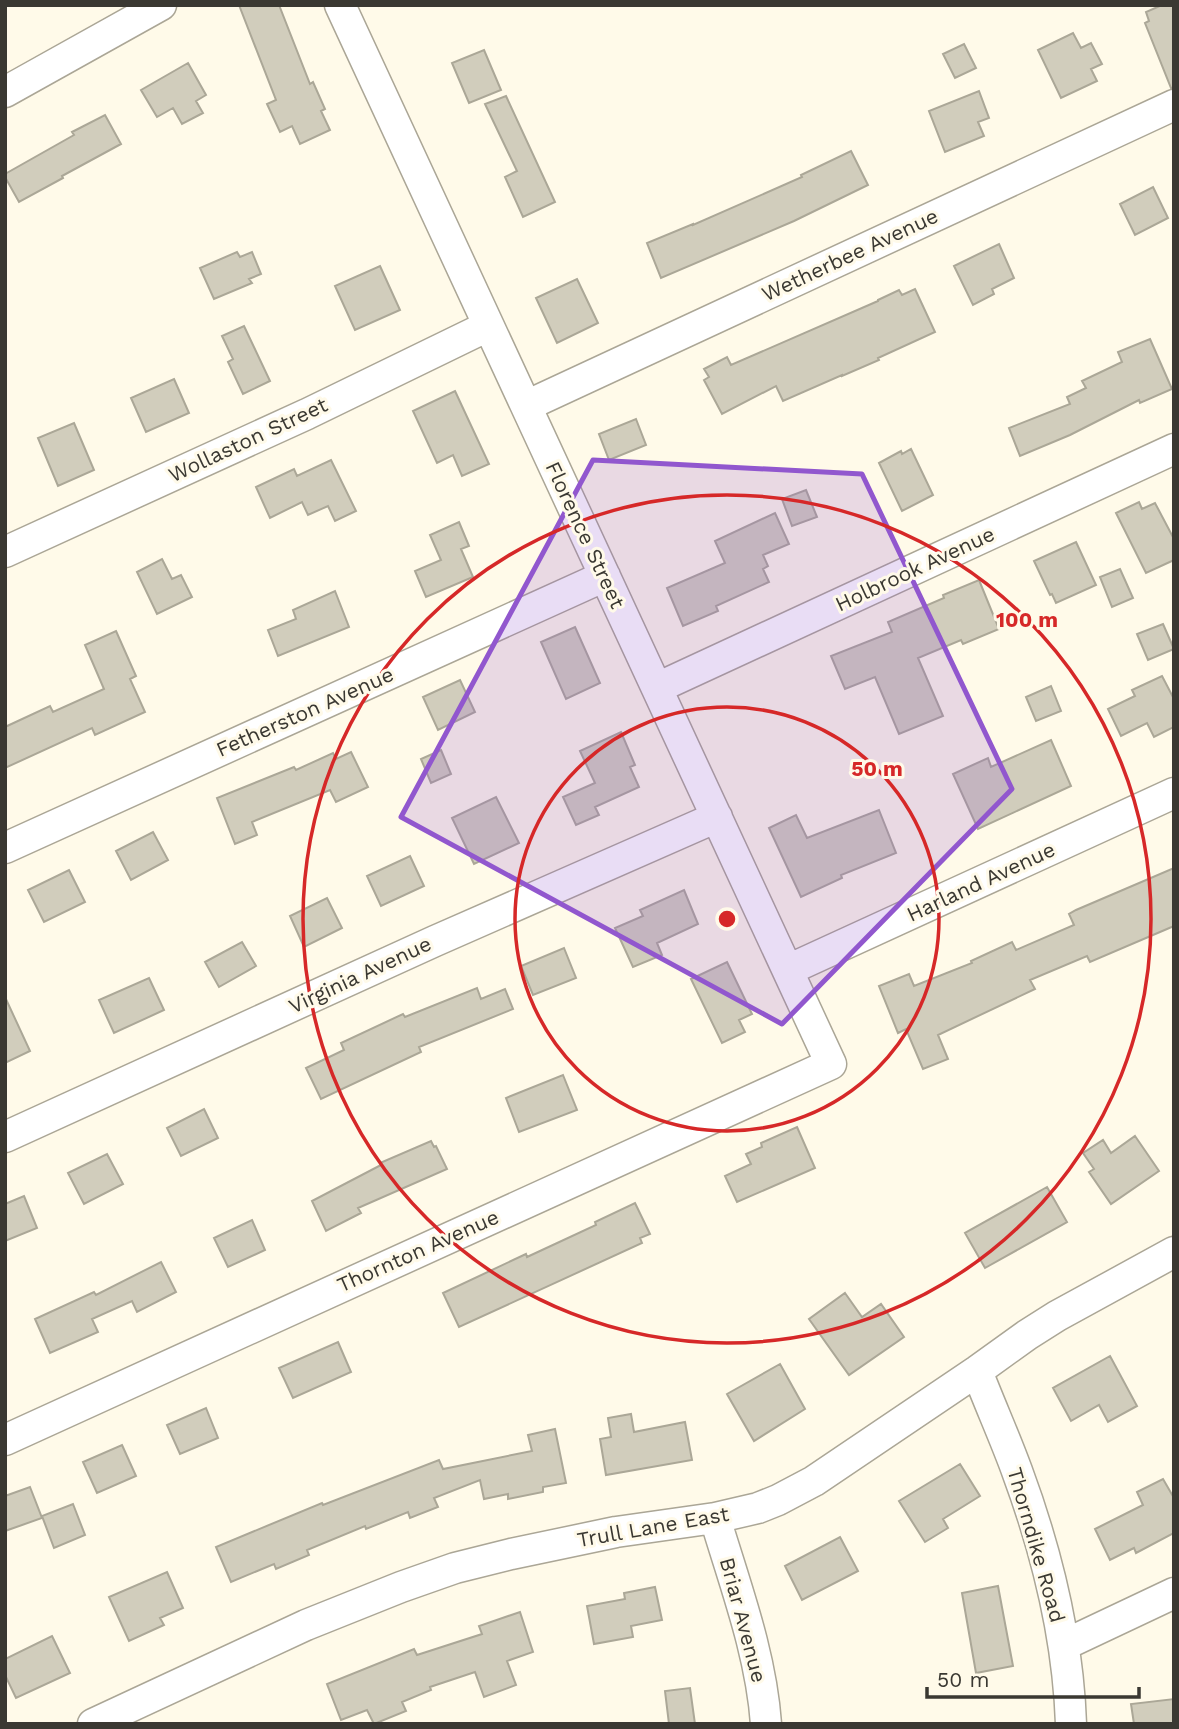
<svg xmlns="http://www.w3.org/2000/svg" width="1179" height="1729" viewBox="0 0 1179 1729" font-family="'Work Sans',sans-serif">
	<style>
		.building { fill: #d1cdbc; stroke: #aba797; stroke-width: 2 }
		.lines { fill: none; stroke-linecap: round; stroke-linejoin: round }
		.minor-casing { stroke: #aba696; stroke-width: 33 }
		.minor { stroke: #fff; stroke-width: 30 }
		.marked { fill: #9157ce; fill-opacity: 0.2; stroke: #9157ce; stroke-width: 5; stroke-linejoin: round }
		.ring { fill: none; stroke: #d62828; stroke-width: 3.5 }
		.labels { text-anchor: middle; stroke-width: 6; stroke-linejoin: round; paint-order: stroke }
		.street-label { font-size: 21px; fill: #3a3832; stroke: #fffae9 }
		.centre { fill: #d62828; stroke: #fffae9; stroke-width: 3.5 }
		.ring-label { font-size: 21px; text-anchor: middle; font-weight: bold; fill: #d62828; stroke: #fffae9; stroke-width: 6; stroke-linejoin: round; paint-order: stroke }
	</style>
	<rect width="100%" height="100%" fill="#fffae9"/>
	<path class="building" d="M 239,5 L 279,5 L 310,84 L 313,82 L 325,109 L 321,111 L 330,130 L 300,144 L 292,126 L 280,132 L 267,104 L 276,100 Z
		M 1162,5 L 1174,5 L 1174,88 L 1171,88 L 1145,23 L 1149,21 L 1146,12 Z
		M 1073,33 L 1081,48 L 1091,43 L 1102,64 L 1091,69 L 1097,81 L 1061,98 L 1038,50 Z
		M 964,44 L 976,68 L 955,78 L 943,54 Z
		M 484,50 L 501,90 L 469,103 L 452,63 Z
		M 188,63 L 206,95 L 196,101 L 203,113 L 182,124 L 173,108 L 157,117 L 141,90 Z
		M 979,91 L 989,118 L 978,122 L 984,136 L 945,152 L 929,111 Z
		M 506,96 L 555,202 L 523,217 L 505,177 L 517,171 L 485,104 Z
		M 105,115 L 121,144 L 62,176 L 63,178 L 19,202 L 5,177 L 5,174 L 74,135 L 72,132 Z
		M 851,151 L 868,185 L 794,221 L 661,278 L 647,243 L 693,224 L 693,225 L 802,177 L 801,175 Z
		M 1153,187 L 1168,218 L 1135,235 L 1120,204 Z
		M 999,244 L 1014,278 L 992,289 L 994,294 L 973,305 L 954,266 Z
		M 237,252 L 240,257 L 252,252 L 261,274 L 249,279 L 252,283 L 214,299 L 200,268 Z
		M 380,266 L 400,310 L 355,330 L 335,286 Z
		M 577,279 L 598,323 L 557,343 L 536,298 Z
		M 915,289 L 935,332 L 878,358 L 879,360 L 842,376 L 842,375 L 783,401 L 776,386 L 722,414 L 704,380 L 709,377 L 704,369 L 727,357 L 731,365 L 878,301 L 878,300 L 899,290 L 902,295 Z
		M 244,326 L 270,381 L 243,394 L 228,362 L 233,359 L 222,336 Z
		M 1150,339 L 1172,389 L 1140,403 L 1139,400 L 1070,435 L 1020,456 L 1009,428 L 1070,404 L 1067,397 L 1086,388 L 1082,381 L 1122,362 L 1118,352 Z
		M 174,379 L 189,413 L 146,432 L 131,398 Z
		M 455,391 L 489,464 L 462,476 L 453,455 L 437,463 L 413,411 Z
		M 636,419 L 646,445 L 609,460 L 599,434 Z
		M 74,423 L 94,470 L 58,486 L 38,438 Z
		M 911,449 L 933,495 L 902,511 L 879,463 L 901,451 L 902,454 Z
		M 331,460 L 356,511 L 335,521 L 328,506 L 308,515 L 302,502 L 270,518 L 256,487 L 294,469 L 297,476 Z
		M 806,490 L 817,517 L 792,526 L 782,499 Z
		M 1139,502 L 1142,509 L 1155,503 L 1174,539 L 1174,560 L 1146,573 L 1116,513 Z
		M 775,513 L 789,544 L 763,555 L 768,566 L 763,569 L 769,582 L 716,606 L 718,611 L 683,626 L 667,588 L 725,563 L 715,541 Z
		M 459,522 L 469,546 L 461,549 L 473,577 L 426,597 L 415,571 L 441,560 L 430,535 Z
		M 1076,542 L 1096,585 L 1056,603 L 1052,594 L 1050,595 L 1034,561 Z
		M 162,559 L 172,579 L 181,575 L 192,597 L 157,614 L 137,572 Z
		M 1120,569 L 1133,598 L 1112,607 L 1100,577 Z
		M 979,580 L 999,629 L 963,644 L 961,640 L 918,658 L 943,716 L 899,734 L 875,677 L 845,689 L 831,656 L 892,632 L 888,622 L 944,598 L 943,595 Z
		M 335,591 L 349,627 L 278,656 L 268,630 L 296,619 L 293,610 Z
		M 1163,624 L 1174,649 L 1148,660 L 1137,634 Z
		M 575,627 L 600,683 L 566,699 L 541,642 Z
		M 116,631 L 136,676 L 130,679 L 145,712 L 95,735 L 92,728 L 5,768 L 5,727 L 50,706 L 53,712 L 104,689 L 85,645 Z
		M 1162,676 L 1174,699 L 1174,727 L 1154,737 L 1147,723 L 1121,736 L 1108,709 L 1135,696 L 1132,690 Z
		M 460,680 L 475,712 L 438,730 L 423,697 Z
		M 1051,686 L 1061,711 L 1036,721 L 1026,697 Z
		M 621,732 L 635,765 L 630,767 L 639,787 L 595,807 L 599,815 L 576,825 L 563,797 L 595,783 L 580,751 Z
		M 1051,740 L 1071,786 L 978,829 L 953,774 L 988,758 L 991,767 Z
		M 441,750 L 451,774 L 431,783 L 421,759 Z
		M 351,752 L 368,787 L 336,802 L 330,790 L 252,822 L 257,835 L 235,844 L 217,798 L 294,767 L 296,770 L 333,753 L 336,759 Z
		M 496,797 L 519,843 L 474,864 L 452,818 Z
		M 879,810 L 896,853 L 841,875 L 842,878 L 801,897 L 769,828 L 796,815 L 807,838 Z
		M 153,832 L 168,860 L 131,880 L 116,851 Z
		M 410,856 L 424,886 L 381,906 L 367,876 Z
		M 1174,868 L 1174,926 L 1090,962 L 1087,956 L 1030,980 L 1035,989 L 938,1035 L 948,1059 L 923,1069 L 906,1029 L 898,1033 L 879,986 L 909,974 L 914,986 L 972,963 L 971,961 L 1012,942 L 1016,950 L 1074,925 L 1069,914 L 1076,910 Z
		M 69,870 L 85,902 L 44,922 L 28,890 Z
		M 684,890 L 698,924 L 657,943 L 662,955 L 633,967 L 615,928 L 643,916 L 640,910 Z
		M 327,898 L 342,928 L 304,947 L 290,916 Z
		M 242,942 L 256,966 L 219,987 L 205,962 Z
		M 564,948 L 576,978 L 533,995 L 521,966 Z
		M 727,962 L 752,1014 L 739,1020 L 745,1032 L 722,1043 L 691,979 Z
		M 149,978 L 164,1010 L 114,1033 L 99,1000 Z
		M 477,988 L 481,999 L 505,989 L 513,1009 L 419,1047 L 421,1052 L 321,1099 L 306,1068 L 344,1050 L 341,1043 L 403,1014 L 405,1017 Z
		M 5,997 L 30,1051 L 5,1063 Z
		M 563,1075 L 577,1110 L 519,1132 L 506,1098 Z
		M 204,1109 L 218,1138 L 181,1156 L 167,1128 Z
		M 797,1127 L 815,1168 L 737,1202 L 725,1176 L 751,1164 L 746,1154 L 762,1147 L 761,1143 Z
		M 1135,1136 L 1159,1171 L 1111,1204 L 1089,1172 L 1094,1169 L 1083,1153 L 1103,1140 L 1111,1153 Z
		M 431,1141 L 434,1147 L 436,1146 L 447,1169 L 358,1208 L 361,1213 L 326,1231 L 312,1201 L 381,1165 L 380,1163 Z
		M 107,1154 L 123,1184 L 84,1204 L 68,1173 Z
		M 1047,1187 L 1067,1222 L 985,1268 L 965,1233 Z
		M 24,1196 L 37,1228 L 5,1241 L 5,1204 Z
		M 635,1203 L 650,1234 L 640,1238 L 642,1243 L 459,1327 L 443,1293 L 526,1254 L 527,1257 L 596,1225 L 595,1222 Z
		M 252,1220 L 265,1250 L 228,1267 L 214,1238 Z
		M 161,1262 L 176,1292 L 137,1312 L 132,1301 L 92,1319 L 98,1332 L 50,1353 L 35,1319 L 94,1292 L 96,1295 Z
		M 845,1293 L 862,1317 L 881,1304 L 904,1337 L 849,1375 L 809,1319 Z
		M 338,1342 L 351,1372 L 293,1398 L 279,1368 Z
		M 1110,1356 L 1137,1406 L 1108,1422 L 1099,1405 L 1071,1421 L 1053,1388 Z
		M 780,1364 L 805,1409 L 754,1441 L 727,1394 Z
		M 206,1408 L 218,1438 L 180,1454 L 167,1425 Z
		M 631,1414 L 634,1432 L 685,1422 L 692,1460 L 606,1475 L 600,1439 L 611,1437 L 608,1418 Z
		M 555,1429 L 566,1483 L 543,1487 L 543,1492 L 508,1499 L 508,1494 L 484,1499 L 480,1480 L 434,1498 L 438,1507 L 410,1518 L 408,1512 L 366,1529 L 365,1526 L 307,1550 L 309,1555 L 276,1569 L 274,1564 L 231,1582 L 216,1547 L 322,1503 L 323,1505 L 439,1460 L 443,1469 L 532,1451 L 528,1435 Z
		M 122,1445 L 136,1476 L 97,1493 L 83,1462 Z
		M 960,1464 L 980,1496 L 943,1519 L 948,1528 L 925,1542 L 899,1501 Z
		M 1163,1479 L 1174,1498 L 1174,1533 L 1136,1553 L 1134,1548 L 1110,1560 L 1095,1529 L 1143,1505 L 1137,1492 Z
		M 30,1487 L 42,1518 L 5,1531 L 5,1496 Z
		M 73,1504 L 85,1535 L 54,1548 L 42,1516 Z
		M 840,1537 L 858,1571 L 802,1600 L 785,1566 Z
		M 167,1572 L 183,1608 L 160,1618 L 164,1625 L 129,1641 L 109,1597 Z
		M 998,1586 L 1013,1666 L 976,1673 L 962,1593 Z
		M 655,1587 L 662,1620 L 631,1626 L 633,1637 L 594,1644 L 587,1606 L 625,1599 L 624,1593 Z
		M 520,1612 L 533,1652 L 507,1661 L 516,1685 L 484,1697 L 475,1672 L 430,1687 L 431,1690 L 402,1702 L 406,1711 L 374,1724 L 367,1710 L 341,1720 L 327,1684 L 414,1649 L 417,1655 L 482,1634 L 479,1626 Z
		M 52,1636 L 70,1673 L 16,1698 L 5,1675 L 5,1659 Z
		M 690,1688 L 695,1724 L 669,1724 L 665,1691 Z
		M 1174,1699 L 1174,1724 L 1134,1724 L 1131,1704 Z"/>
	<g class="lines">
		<g class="minor-casing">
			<path id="minor" d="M 5,92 L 161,5
				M 526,406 L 1174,105
				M 5,552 L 307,414 L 488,326
				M 657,688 L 1174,449
				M 5,848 L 605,576
				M 788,970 L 1174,793
				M 5,1137 L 435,941 L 717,817
				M 977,1371 C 990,1405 1005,1438 1017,1471 C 1047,1552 1068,1638 1071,1724
				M 5,1440 L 831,1064 L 340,5
				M 715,1518 C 735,1585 761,1653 766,1724
				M 1064,1645 L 1174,1593
				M 93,1724 L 306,1625 L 401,1587 L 455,1568 L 511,1554 L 616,1532 L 715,1518 L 758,1508 L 778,1500 L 814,1481 L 977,1371 L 1027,1335 L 1057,1316 L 1174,1252"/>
		</g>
		<use href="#minor" class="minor"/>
	</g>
	<path class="marked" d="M 593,460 L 862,474 L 1012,789 L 782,1024 L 401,817 Z"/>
	<g class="ring">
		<circle cx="727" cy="919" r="212"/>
		<circle cx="727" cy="919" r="424"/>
	</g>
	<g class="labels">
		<g class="street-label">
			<text transform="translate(850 255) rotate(-25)" y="7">Wetherbee Avenue</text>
			<text transform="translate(248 440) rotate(-25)" y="7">Wollaston Street</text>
			<text transform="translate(585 535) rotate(65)" y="7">Florence Street</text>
			<text transform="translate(915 569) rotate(-25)" y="7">Holbrook Avenue</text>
			<text transform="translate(305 712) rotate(-24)" y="7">Fetherston Avenue</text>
			<text transform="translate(981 882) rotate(-25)" y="7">Harland Avenue</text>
			<text transform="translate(360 975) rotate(-25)" y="7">Virginia Avenue</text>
			<text transform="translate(418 1251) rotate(-24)" y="7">Thornton Avenue</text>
			<text transform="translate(653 1527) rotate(-10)" y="7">Trull Lane East</text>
			<text transform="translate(1036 1545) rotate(74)" y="7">Thorndike Road</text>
			<text transform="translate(743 1620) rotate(75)" y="7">Briar Avenue</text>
		</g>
	</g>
	<circle cx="727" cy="919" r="10" class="centre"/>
	<g class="ring-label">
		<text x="1027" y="627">100 m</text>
		<text x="877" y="776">50 m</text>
	</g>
	<rect width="1179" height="1729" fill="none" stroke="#3a3832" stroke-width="14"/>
	<path d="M927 1687v10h212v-10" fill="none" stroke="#3a3832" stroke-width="3.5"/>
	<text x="937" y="1687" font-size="21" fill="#3a3832" stroke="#fffae9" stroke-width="5" paint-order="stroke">50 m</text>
</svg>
